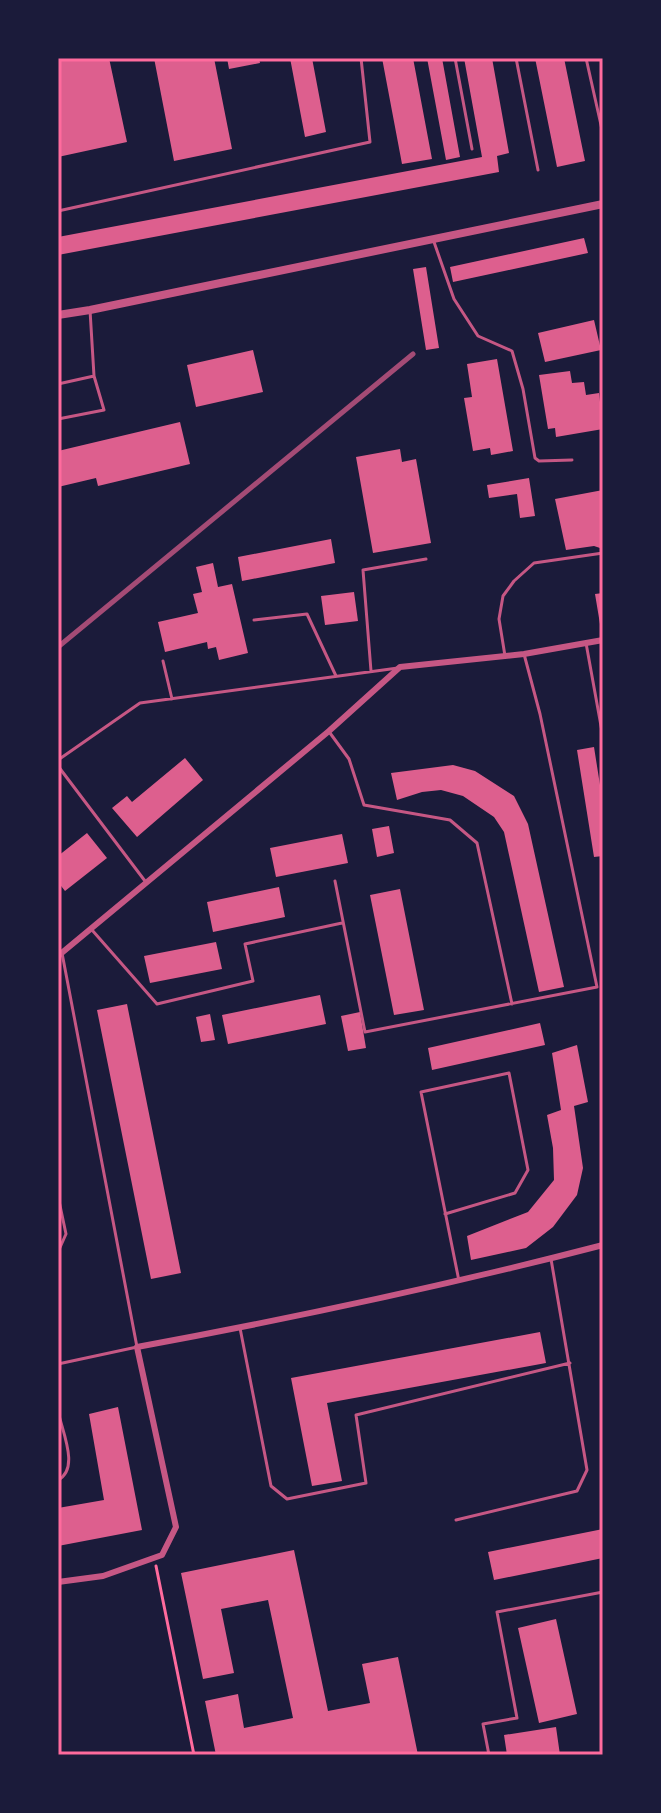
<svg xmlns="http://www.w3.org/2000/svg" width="661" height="1813" viewBox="0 0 661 1813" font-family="Lato,sans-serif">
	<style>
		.building { fill: #dd5f8e }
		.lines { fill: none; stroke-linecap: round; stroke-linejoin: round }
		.path { stroke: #ff6b9d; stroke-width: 3 }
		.service { stroke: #c65784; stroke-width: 3 }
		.minor { stroke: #c65784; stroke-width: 6 }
		.tertiary { stroke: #c65784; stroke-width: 8 }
		.rail { stroke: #a44b75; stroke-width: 5 }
		.neatline { fill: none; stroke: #ff6b9d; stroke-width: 3 }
	</style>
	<rect width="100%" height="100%" fill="#1b1b3a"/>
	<path class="building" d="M 58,58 L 109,58 L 127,142 L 58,157 Z
		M 154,58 L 214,58 L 232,149 L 174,161 Z
		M 227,58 L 259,58 L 260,63 L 229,69 Z
		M 290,58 L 312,58 L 326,132 L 305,137 Z
		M 382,58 L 413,58 L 432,159 L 402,164 Z
		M 427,58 L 442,58 L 460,157 L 446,160 Z
		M 464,58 L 492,58 L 509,153 L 497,156 L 499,172 L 58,255 L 58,237 L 482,157 Z
		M 535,58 L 564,58 L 585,161 L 557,167 Z
		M 584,238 L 588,253 L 453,282 L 450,267 Z
		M 426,267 L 439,348 L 426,350 L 413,269 Z
		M 594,320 L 601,350 L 545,362 L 538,333 Z
		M 253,350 L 263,392 L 196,407 L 187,365 Z
		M 497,359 L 513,451 L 491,455 L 490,448 L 473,451 L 464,398 L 472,397 L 467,364 Z
		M 570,371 L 572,383 L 584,382 L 586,395 L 599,393 L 603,429 L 556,437 L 555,428 L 548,429 L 539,375 Z
		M 180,422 L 190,464 L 98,486 L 96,478 L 58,487 L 58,451 Z
		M 400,449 L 402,462 L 416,459 L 431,543 L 373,553 L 356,457 Z
		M 529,478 L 535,516 L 520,518 L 517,494 L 489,498 L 487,485 Z
		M 603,490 L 603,549 L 594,546 L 566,550 L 555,499 Z
		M 331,539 L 335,563 L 242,581 L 238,557 Z
		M 213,563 L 218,587 L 232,584 L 248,653 L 219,660 L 216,647 L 208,649 L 207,642 L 165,652 L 158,622 L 198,613 L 193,594 L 202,592 L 196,567 Z
		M 354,592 L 358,621 L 325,625 L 321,596 Z
		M 603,593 L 603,624 L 600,624 L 595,594 Z
		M 594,747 L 603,804 L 603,856 L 594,857 L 577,750 Z
		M 185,758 L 203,780 L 137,837 L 112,808 L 127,796 L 132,802 Z
		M 453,765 L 475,771 L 514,796 L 528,824 L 564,987 L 539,992 L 504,832 L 494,817 L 463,796 L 441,790 L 422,792 L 397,800 L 391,773 Z
		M 389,826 L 394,853 L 377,857 L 372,829 Z
		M 87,833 L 107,858 L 65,891 L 58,882 L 58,856 Z
		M 342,834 L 348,863 L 276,877 L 270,848 Z
		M 279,887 L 285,917 L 213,932 L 207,902 Z
		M 400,889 L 424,1010 L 394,1015 L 370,895 Z
		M 216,942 L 222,969 L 150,983 L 144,956 Z
		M 320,995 L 326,1024 L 228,1044 L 222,1015 Z
		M 127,1004 L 181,1273 L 151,1279 L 97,1010 Z
		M 360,1012 L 366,1048 L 348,1051 L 341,1016 Z
		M 210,1014 L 215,1040 L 201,1042 L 196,1017 Z
		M 540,1023 L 545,1045 L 432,1070 L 428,1048 Z
		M 577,1045 L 588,1102 L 574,1106 L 583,1168 L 577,1195 L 553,1227 L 526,1248 L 471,1260 L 467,1236 L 528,1212 L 554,1180 L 553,1148 L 547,1115 L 561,1110 L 552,1053 Z
		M 540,1332 L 546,1363 L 327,1403 L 342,1481 L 312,1486 L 291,1378 Z
		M 118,1407 L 142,1530 L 58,1546 L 58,1508 L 104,1500 L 89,1414 Z
		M 603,1529 L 603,1558 L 494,1580 L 488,1552 Z
		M 294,1550 L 328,1711 L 370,1703 L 362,1664 L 398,1657 L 418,1755 L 216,1755 L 205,1701 L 238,1694 L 244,1728 L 293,1718 L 268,1600 L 221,1609 L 234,1673 L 203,1679 L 181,1573 Z
		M 556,1619 L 577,1714 L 539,1723 L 518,1628 Z
		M 556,1727 L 560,1755 L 507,1755 L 504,1735 Z"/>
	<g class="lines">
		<path class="path" d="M 156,1566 L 194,1755"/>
		<path class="service" d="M 455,58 L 472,149
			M 516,58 L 538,170
			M 586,58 L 603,134
			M 58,211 L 370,142 L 361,58
			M 434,242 L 454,299 L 478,336 L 512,351 L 523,389 L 535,458 L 539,461 L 572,460
			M 58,384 L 94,376
			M 58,419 L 104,410 L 94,376 L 90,310
			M 254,620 L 307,614 L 336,676
			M 586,643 L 603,737
			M 505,656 L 499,619 L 503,596 L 514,581 L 534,563 L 603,553
			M 163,661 L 172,699
			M 371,671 L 363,570 L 426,559
			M 330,733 L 349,759 L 364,805 L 450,820 L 477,843 L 512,1004
			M 58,760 L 140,703 L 398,668
			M 58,766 L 145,881
			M 335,881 L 365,1032 L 597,987 L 540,714 L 524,654
			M 92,930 L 157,1004 L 253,981 L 245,944 L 342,923
			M 58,1196 L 66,1234 L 58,1252
			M 445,1214 L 515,1193 L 528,1170 L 509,1073 L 421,1092 L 459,1281
			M 240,1328 L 271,1486 L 287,1499 L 366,1483 L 356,1415 L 570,1363
			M 58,1364 L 137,1347 L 62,953
			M 58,1411 C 62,1431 80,1469 58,1480
			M 456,1520 L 577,1491 L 587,1470 L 551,1259
			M 489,1755 L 483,1724 L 517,1718 L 497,1612 L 603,1592"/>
		<path class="minor" d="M 58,956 L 329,731 L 400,667 L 524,654 L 603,640
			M 58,1582 L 103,1576 L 162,1555 L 176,1527 L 137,1347 C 294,1318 449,1285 603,1245"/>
		<path class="tertiary" d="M 58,315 L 90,310 L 603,204"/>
		<path class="rail" d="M 58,647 L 413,354"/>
	</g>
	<rect width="661" height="1813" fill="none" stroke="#1b1b3a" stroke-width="120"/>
	<rect x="60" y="60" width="541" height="1693" class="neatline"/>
</svg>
